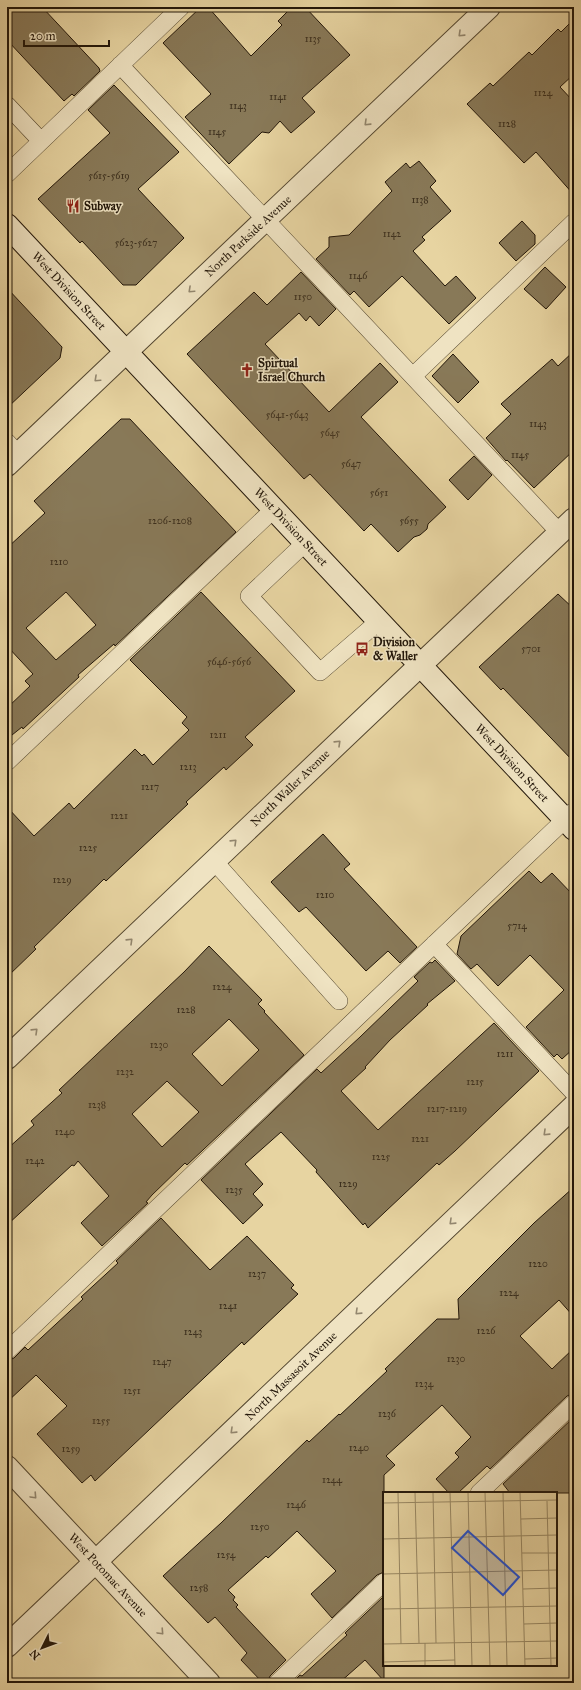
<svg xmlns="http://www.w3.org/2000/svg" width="581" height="1690" viewBox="0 0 581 1690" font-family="'IM FELL Great Primer',serif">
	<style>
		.building { fill: #887958; stroke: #221609; fill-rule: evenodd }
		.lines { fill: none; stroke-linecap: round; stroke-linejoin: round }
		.service-casing { stroke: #53462f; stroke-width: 18 }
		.minor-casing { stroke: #53462f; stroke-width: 24 }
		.secondary-casing { stroke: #221609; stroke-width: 24 }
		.service { stroke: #efe3c2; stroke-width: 17 }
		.minor { stroke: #efe3c2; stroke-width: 22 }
		.secondary { stroke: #efe3c2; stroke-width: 22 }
		.oneway { stroke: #93876f }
		.labels { text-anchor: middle; stroke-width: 3; stroke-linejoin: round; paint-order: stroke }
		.number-label { font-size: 10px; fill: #3c2f1d }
		.poi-label { font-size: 12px; font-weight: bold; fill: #221609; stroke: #efe3c2; text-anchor: start }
		.street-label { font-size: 12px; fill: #221609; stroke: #efe3c2 }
		.inset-road { fill: none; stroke: #988864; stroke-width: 1 }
		.view { fill: #1d4ed8; fill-opacity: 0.15; stroke: #1d4ed8; stroke-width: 2 }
		.inset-edge { fill: none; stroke: #221609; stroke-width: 2 }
	</style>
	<rect width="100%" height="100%" fill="#e7d4a1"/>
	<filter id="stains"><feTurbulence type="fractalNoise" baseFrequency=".005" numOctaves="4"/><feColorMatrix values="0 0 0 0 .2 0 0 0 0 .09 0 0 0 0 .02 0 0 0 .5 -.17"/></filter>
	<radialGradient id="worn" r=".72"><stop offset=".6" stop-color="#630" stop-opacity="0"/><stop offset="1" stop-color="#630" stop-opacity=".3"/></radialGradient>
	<path class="building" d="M 7,7 L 42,7 L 99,68 L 100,71 L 74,96 L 72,94 L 64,101 L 7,40 Z
		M 201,7 L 208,7 L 251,56 L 282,25 L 278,21 L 292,7 L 305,7 L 350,55 L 302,98 L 315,112 L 291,133 L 280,121 L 269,133 L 262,132 L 229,164 L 185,117 L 211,94 L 163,43 Z
		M 574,19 L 574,74 L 560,87 L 574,102 L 574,195 L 536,152 L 524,163 L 467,104 L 490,83 L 493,86 L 529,52 L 532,55 L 558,29 L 561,32 Z
		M 114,85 L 179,152 L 138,189 L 184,238 L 136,285 L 123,285 L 82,241 L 80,243 L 38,199 L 110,133 L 88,110 Z
		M 419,161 L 436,181 L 430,187 L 451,211 L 422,237 L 425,240 L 413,251 L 445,286 L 456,276 L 476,298 L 449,324 L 402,276 L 369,307 L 354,291 L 350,295 L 316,259 L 329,247 L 329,237 L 349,235 L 392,191 L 385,182 L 406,163 L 410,168 Z
		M 522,221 L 535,235 L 535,244 L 516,261 L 499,243 Z
		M 545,267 L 566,287 L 546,309 L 524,289 Z
		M 301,272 L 336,309 L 319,326 L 310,316 L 306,321 L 299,313 L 265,344 L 329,412 L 380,363 L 398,382 L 361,417 L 446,507 L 428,524 L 427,529 L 420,535 L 414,537 L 398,552 L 371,524 L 364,531 L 310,474 L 304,479 L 187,354 L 254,292 L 267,305 Z
		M 7,288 L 62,347 L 60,358 L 7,408 Z
		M 574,351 L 574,450 L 534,488 L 507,460 L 506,461 L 486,438 L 511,414 L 501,404 L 552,359 L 558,366 Z
		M 453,354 L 479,382 L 458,403 L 432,376 Z
		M 121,419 L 130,419 L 236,532 L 115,646 L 114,644 L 78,675 L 79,677 L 23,729 L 22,727 L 7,739 L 7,708 L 30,686 L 25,681 L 33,674 L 7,646 L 7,548 L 45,513 L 34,501 ZM 66,592 L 96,625 L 56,660 L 26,628 Z
		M 474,456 L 492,475 L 468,500 L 449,480 Z
		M 201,592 L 295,691 L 245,737 L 253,745 L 226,770 L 224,767 L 186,802 L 188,804 L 106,881 L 104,879 L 34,947 L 36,949 L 7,977 L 7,807 L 34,836 L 69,803 L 74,809 L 135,749 L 142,756 L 144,754 L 153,765 L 189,730 L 182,723 L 187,717 L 130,660 Z
		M 558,594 L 574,609 L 574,762 L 503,688 L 501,690 L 479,667 Z
		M 323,834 L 350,864 L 344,869 L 417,947 L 400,963 L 388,951 L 366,971 L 306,907 L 299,912 L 271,882 Z
		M 529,871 L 541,883 L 552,873 L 574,896 L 574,1048 L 562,1059 L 557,1054 L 554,1057 L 526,1027 L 564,990 L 530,955 L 498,986 L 477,964 L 471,969 L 457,954 L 461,936 Z
		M 209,946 L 262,1000 L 258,1004 L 265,1011 L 264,1012 L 304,1055 L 187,1165 L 185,1163 L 152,1195 L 146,1202 L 148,1203 L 102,1246 L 81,1223 L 109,1196 L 78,1161 L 74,1166 L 72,1165 L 7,1225 L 7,1149 L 34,1125 L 31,1121 L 62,1093 L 59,1090 L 184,972 ZM 229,1019 L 259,1050 L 222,1086 L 192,1054 ZM 167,1081 L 199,1112 L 162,1147 L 132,1114 Z
		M 435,960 L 455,981 L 427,1004 L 428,1005 L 390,1040 L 365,1067 L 366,1068 L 341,1091 L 378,1130 L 494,1023 L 539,1071 L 455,1151 L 439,1165 L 437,1163 L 368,1228 L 365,1223 L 363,1225 L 316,1172 L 317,1170 L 281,1132 L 245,1164 L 263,1184 L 253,1194 L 263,1205 L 243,1224 L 201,1180 L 317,1069 L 321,1073 L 360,1037 L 418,981 L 414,977 L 430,962 L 432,963 Z
		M 574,1187 L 574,1317 L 559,1300 L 520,1336 L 552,1369 L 574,1348 L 574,1393 L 567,1396 L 490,1469 L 487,1466 L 458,1493 L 449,1493 L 436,1479 L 459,1457 L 455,1453 L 471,1437 L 442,1405 L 386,1456 L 395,1465 L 384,1475 L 384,1572 L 377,1575 L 332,1618 L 311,1594 L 336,1571 L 297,1531 L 268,1558 L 266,1556 L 228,1590 L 235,1597 L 233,1600 L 238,1605 L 236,1607 L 286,1660 L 270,1676 L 267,1683 L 263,1683 L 241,1660 L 247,1653 L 215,1617 L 208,1623 L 163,1576 L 221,1523 L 307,1440 L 309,1442 L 339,1414 L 340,1415 L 387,1371 L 385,1369 L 437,1319 L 459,1319 L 458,1299 L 534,1223 Z
		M 161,1218 L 210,1270 L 247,1236 L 294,1285 L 291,1288 L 298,1294 L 244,1345 L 242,1342 L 95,1481 L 91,1475 L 82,1483 L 37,1434 L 67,1406 L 36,1375 L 7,1402 L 7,1361 L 14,1358 L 25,1347 L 28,1350 L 83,1299 L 81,1297 L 118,1263 L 116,1261 Z
		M 574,1417 L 574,1493 L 510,1493 L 503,1484 Z
		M 384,1596 L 384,1681 L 365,1660 L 339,1683 L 292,1683 L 300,1675 L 302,1676 L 347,1635 L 345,1633 Z"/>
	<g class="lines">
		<g class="service-casing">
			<path id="service" d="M 120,65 L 560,533
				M 7,105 L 41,141
				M 7,174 L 181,7
				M 413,376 L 574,222
				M 7,442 L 18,454
				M 305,543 L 249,596 L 320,672 L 379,621
				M 7,762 L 274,509
				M 214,861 L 339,1001
				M 434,944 L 574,1093
				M 7,1351 L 574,811
				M 479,1493 L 574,1403
				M 277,1683 L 384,1582"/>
		</g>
		<g class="minor-casing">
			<path id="minor" d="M 7,465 L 489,7
				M 7,1058 L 574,519
				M 7,1467 L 209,1683
				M 7,1646 L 574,1106"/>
		</g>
		<g class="secondary-casing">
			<path id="secondary" d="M 7,225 L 574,829"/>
		</g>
		<use href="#service" class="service"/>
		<use href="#minor" class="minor"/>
		<use href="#secondary" class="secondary"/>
	</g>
	<defs><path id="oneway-chevron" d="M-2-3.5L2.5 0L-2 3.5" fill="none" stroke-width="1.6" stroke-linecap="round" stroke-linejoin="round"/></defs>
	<g class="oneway">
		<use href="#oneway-chevron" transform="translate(461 34) rotate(136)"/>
		<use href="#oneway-chevron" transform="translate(367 123) rotate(136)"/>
		<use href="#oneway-chevron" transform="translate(191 290) rotate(137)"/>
		<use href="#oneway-chevron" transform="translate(97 379) rotate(137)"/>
		<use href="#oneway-chevron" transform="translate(338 743) rotate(-44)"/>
		<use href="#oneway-chevron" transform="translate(234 842) rotate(-44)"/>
		<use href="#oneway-chevron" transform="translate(130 941) rotate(-44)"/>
		<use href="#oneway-chevron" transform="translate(35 1031) rotate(-44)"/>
		<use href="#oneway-chevron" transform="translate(546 1133) rotate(136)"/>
		<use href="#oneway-chevron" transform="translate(452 1222) rotate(136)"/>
		<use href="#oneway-chevron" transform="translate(358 1312) rotate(136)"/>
		<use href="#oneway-chevron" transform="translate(233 1431) rotate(136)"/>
		<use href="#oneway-chevron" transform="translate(34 1496) rotate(47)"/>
		<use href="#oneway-chevron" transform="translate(161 1632) rotate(47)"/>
	</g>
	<defs>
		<g id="restaurant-bare" transform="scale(1.08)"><path d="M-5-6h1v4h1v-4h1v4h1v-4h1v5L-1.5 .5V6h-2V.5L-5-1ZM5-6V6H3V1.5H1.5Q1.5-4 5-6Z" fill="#8f2418" stroke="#efe3c2" stroke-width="2.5" paint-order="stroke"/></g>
		<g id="church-bare" transform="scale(1.08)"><path d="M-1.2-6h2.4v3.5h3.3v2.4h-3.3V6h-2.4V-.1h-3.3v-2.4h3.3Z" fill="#8f2418" stroke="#efe3c2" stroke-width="2.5" paint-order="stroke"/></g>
		<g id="bus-bare" transform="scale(1.08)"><path d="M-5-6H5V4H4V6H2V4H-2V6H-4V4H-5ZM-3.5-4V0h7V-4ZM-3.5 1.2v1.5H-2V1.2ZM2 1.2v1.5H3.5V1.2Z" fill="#8f2418" stroke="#efe3c2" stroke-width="2.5" paint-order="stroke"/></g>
	</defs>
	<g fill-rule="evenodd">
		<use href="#restaurant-bare" x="73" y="206"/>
		<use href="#church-bare" x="247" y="370"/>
		<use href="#bus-bare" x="362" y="649"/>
	</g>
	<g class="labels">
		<g class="number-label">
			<text x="313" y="42">1135</text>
			<text x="543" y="96">1124</text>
			<text x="278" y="100">1141</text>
			<text x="238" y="109">1143</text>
			<text x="507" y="127">1128</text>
			<text x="217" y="135">1145</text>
			<text x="109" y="179">5615-5619</text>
			<text x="420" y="203">1138</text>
			<text x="392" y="237">1142</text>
			<text x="136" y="246">5623-5627</text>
			<text x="358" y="279">1146</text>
			<text x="303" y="300">1150</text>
			<text x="287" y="418">5641-5643</text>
			<text x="538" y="427">1143</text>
			<text x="330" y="436">5645</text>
			<text x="520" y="458">1145</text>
			<text x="351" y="467">5647</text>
			<text x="379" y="496">5651</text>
			<text x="170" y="524">1206-1208</text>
			<text x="409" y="524">5655</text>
			<text x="59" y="565">1210</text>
			<text x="531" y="652">5701</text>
			<text x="229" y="665">5646-5656</text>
			<text x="218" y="738">1211</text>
			<text x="188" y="770">1213</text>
			<text x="150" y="790">1217</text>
			<text x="119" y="819">1221</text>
			<text x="88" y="851">1225</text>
			<text x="62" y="883">1229</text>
			<text x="325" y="898">1210</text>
			<text x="517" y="929">5714</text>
			<text x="222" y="990">1224</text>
			<text x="186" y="1013">1228</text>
			<text x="159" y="1048">1230</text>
			<text x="505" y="1057">1211</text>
			<text x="125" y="1075">1232</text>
			<text x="475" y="1085">1215</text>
			<text x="97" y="1108">1238</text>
			<text x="447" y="1112">1217-1219</text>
			<text x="65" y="1135">1240</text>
			<text x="420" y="1142">1221</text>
			<text x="381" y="1160">1225</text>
			<text x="35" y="1164">1242</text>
			<text x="348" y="1187">1229</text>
			<text x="234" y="1193">1235</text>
			<text x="538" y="1267">1220</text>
			<text x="257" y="1277">1237</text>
			<text x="509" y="1296">1224</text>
			<text x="228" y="1309">1241</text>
			<text x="486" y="1334">1226</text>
			<text x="193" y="1335">1243</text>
			<text x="456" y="1362">1230</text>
			<text x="162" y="1365">1247</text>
			<text x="424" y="1387">1234</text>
			<text x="132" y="1394">1251</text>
			<text x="387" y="1417">1236</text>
			<text x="101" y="1424">1255</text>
			<text x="359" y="1451">1240</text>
			<text x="71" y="1452">1259</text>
			<text x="332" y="1483">1244</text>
			<text x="296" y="1508">1246</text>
			<text x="260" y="1530">1250</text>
			<text x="226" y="1558">1254</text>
			<text x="199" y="1591">1258</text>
		</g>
		<g class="poi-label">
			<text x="84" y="210">Subway</text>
			<text x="258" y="367">Spirtual<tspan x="258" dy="14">Israel Church</tspan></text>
			<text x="373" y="646">Division<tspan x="373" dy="14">&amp; Waller</tspan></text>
		</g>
		<g class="street-label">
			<text transform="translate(248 236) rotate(-43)" y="4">North Parkside Avenue</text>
			<text transform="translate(69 291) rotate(47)" y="4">West Division Street</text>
			<text transform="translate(291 527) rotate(47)" y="4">West Division Street</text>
			<text transform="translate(512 763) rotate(47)" y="4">West Division Street</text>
			<text transform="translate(290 788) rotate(-44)" y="4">North Waller Avenue</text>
			<text transform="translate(291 1376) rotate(-44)" y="4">North Massasoit Avenue</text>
			<text transform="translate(108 1575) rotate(47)" y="4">West Potomac Avenue</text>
		</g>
	</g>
	<g transform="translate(383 1492)">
		<rect width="174" height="174" fill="#e7d4a1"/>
		<path class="inset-road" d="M 15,0 L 18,152M 32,0 L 36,151M 50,0 L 53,151M 67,0 L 72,174M 85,0 L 89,174M 102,0 L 107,174M 120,0 L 124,174M 137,0 L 142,174M 164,9 L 168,174M 0,11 L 174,8M 138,27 L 174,26M 0,47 L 174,43M 139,61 L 174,61M 0,82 L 174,78M 140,97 L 174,96M 0,116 L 1,174M 0,117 L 174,114M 141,132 L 174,131M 42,151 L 42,174M 0,152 L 174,149M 142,167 L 174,166M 1,170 L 72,168"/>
		<path class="view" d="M 85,39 L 136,85 L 120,103 L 69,56 Z"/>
		<rect width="174" height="174" class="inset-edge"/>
	</g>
	<rect width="581" height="1690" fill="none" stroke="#e7d4a1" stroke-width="24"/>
	<rect x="8" y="8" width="565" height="1674" fill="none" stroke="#221609" stroke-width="2"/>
	<rect x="12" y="12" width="557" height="1666" fill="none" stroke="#221609"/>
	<g transform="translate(42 1648) rotate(228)" stroke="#efe3c2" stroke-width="3" paint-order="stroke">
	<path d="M0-3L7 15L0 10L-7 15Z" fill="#221609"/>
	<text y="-6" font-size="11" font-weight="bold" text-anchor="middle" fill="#221609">N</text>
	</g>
	<path d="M24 40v6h85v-6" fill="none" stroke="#221609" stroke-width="2"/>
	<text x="30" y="40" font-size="12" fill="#221609" stroke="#efe3c2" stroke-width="3" paint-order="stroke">20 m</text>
	<rect width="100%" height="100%" filter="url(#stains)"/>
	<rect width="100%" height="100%" fill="url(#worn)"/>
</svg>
